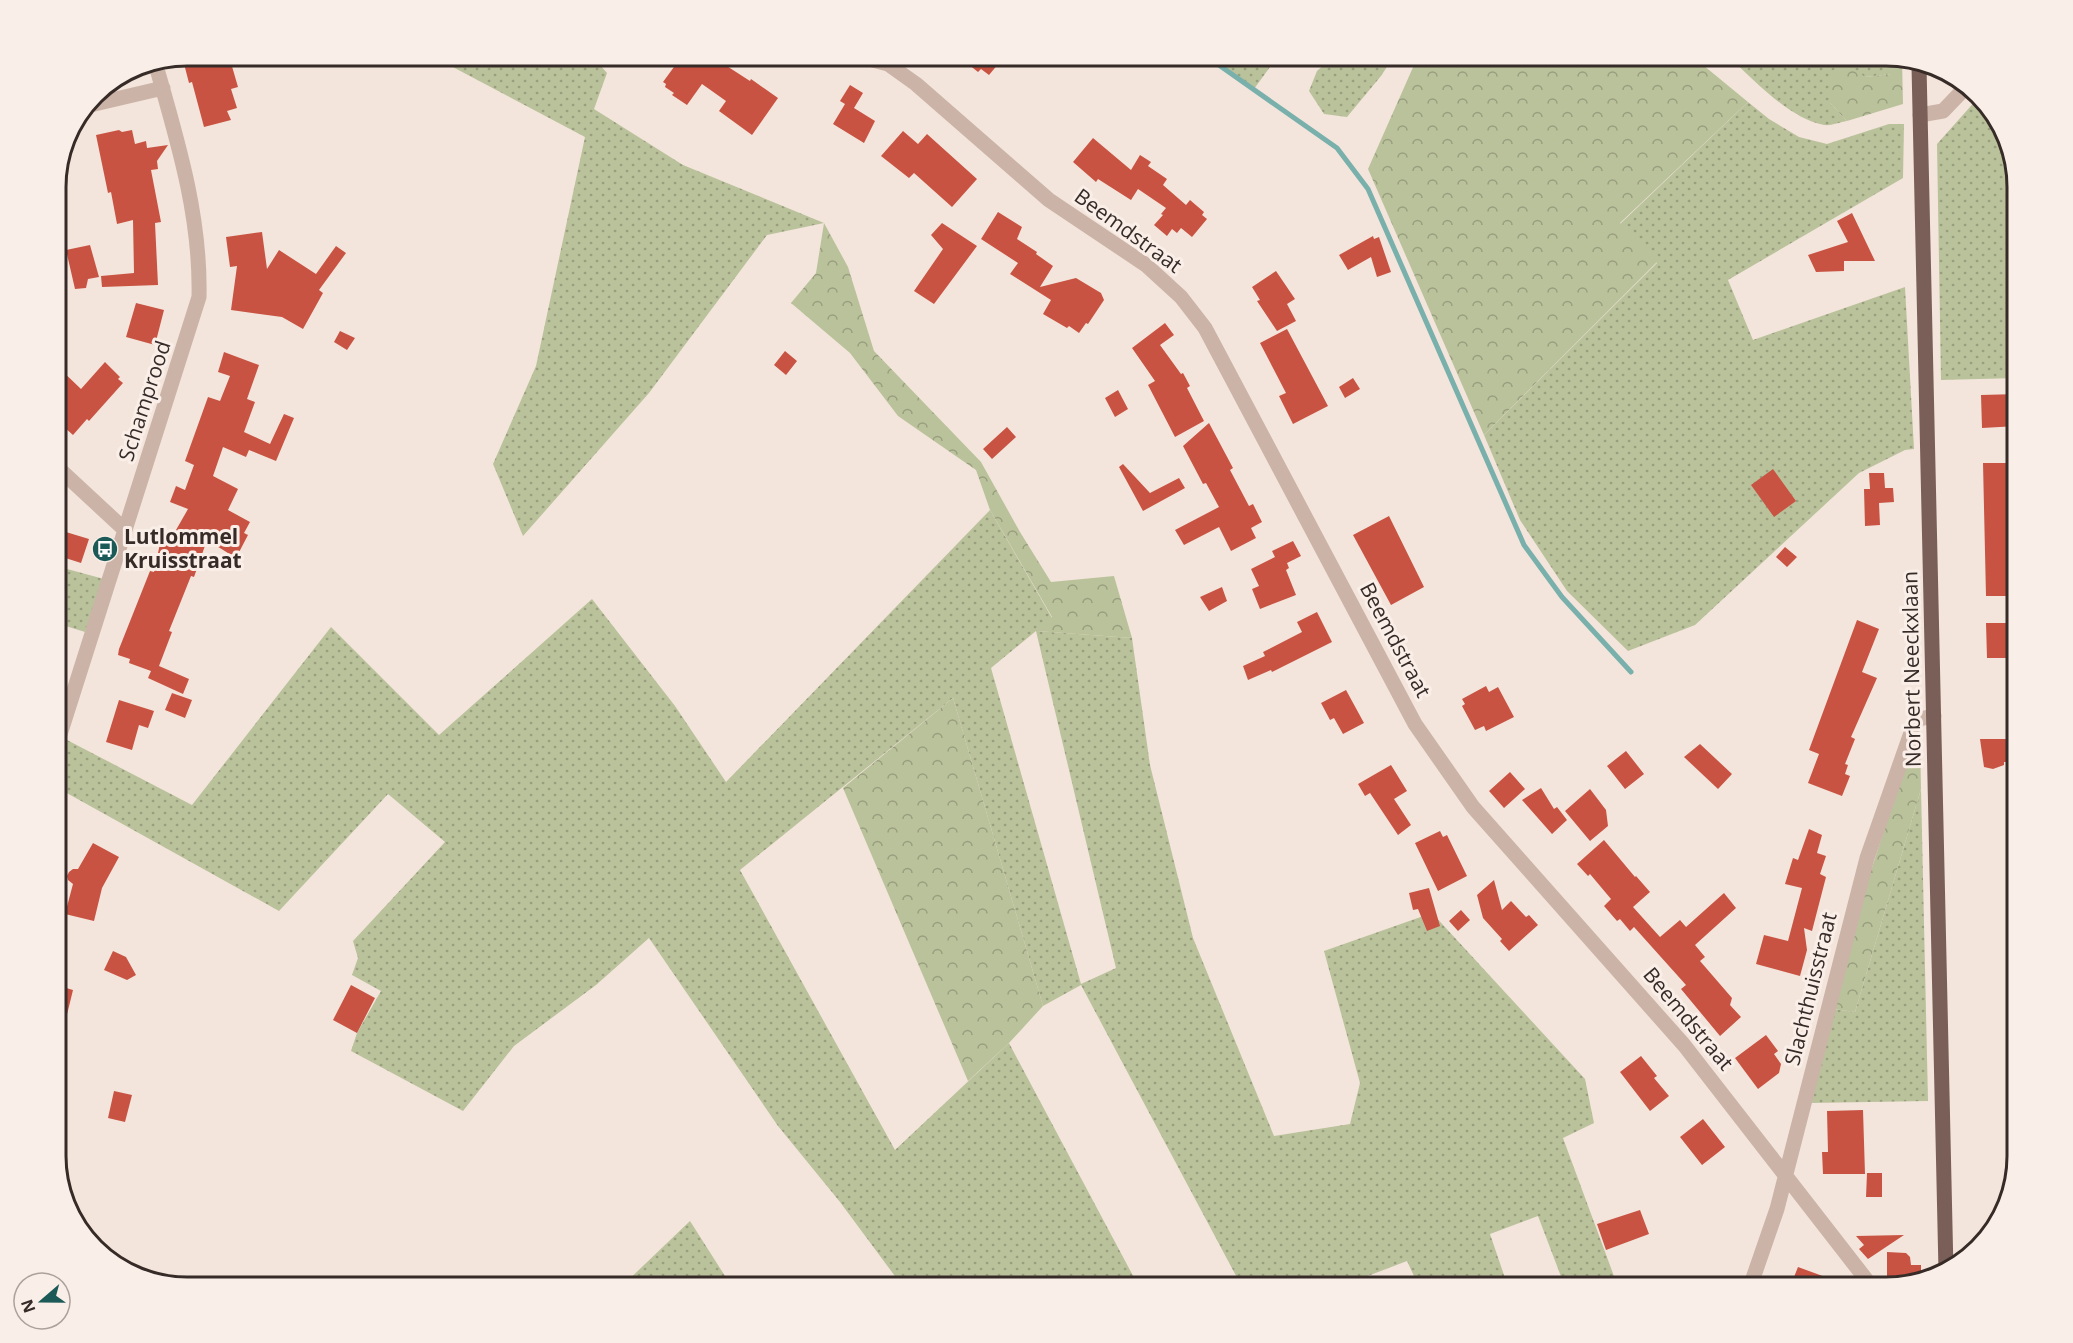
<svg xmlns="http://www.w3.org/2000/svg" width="2073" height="1343" viewBox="0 0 2073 1343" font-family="'Open Sans',sans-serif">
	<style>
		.grass { fill: url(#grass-dots); fill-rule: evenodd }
		.forest { fill: url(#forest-crowns) }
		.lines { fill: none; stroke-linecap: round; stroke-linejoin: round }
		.stream { stroke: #79b0ac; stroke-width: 5 }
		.building { fill: #c95343 }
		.minor { stroke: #cbb3a7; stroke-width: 15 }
		.major { stroke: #7a5f58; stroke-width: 15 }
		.labels { text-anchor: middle; stroke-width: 6; stroke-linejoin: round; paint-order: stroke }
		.street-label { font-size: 21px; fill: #372b28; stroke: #faefe8 }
		.poi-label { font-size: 21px; font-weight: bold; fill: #372b28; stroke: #faefe8; text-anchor: start }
		.rim { fill: none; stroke: #372b28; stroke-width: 3 }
	</style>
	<defs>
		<pattern id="grass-dots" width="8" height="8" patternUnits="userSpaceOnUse" patternTransform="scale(1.5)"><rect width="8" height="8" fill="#bac29b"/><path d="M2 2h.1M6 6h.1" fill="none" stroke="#989e7e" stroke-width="1.8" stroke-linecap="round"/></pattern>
		<pattern id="forest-crowns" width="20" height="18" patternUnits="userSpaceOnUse" patternTransform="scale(1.5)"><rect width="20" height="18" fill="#bac29b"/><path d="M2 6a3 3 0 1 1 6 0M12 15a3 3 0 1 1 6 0" fill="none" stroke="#989e7e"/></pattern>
	</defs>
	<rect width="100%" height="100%" fill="#f3e5db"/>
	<path class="grass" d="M 432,56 L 592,56 L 607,73 L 594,109 L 683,165 L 824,223 L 767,235 L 649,393 L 523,536 L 493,464 L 536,366 L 585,137 Z
		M 1206,56 L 1278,56 L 1254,89 Z
		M 1334,56 L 1394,56 L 1381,76 L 1347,117 L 1324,114 L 1309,91 L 1317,71 Z
		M 1732,56 L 1886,56 L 1891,57 L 1892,74 L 1865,77 L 1830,103 L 1847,121 C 1840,122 1831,126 1824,125 C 1790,119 1755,81 1730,58 Z
		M 1978,98 L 2000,122 L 2017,187 L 2017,378 L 1941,380 L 1937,144 Z
		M 1748,102 L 1769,119 L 1799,137 L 1827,144 L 1889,124 L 1904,124 L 1903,178 L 1728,280 L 1753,340 L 1905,287 L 1914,449 L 1905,450 L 1859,473 L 1695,625 L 1628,651 L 1567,591 L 1520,520 L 1484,435 L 1657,263 L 1620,224 Z
		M 990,510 L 1052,618 L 1037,631 L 1132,638 L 1150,765 L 1193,938 L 1274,1136 L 1350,1124 L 1360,1083 L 1324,951 L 1432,913 L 1585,1079 L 1594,1123 L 1563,1138 L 1618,1287 L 1565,1287 L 1538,1216 L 1490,1234 L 1505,1278 L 1479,1287 L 1419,1287 L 1407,1261 L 1339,1287 L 1242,1287 L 1081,985 L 1043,1006 L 953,698 L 740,870 L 895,1150 L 1009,1043 L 1139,1287 L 903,1287 L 840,1202 L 778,1126 L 649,938 L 596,985 L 514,1046 L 463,1111 L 351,1051 L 357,1033 L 381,991 L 352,975 L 358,958 L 353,941 L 445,842 L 388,794 L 279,911 L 56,787 L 56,777 L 67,740 L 192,805 L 331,627 L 439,735 L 592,599 L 675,706 L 726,782 ZM 1036,631 L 1116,968 L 1081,984 L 991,668 Z
		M 56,566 L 104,579 L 85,632 L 56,623 Z
		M 1921,789 L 1928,1101 L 1810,1103 L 1833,1009 L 1855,1012 Z
		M 690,1221 L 732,1287 L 621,1287 Z"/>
	<path class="forest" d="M 1418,56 L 1692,56 L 1748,102 L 1620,223 L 1657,262 L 1484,435 L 1368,169 Z
		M 1891,57 L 1902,60 L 1903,104 L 1847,121 L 1830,103 L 1831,71 L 1848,64 L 1865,77 L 1891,74 Z
		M 824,223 L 848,267 L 874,351 L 981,462 L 1020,532 L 1051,582 L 1114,576 L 1132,638 L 1036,631 L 1052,617 L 990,510 L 976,470 L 898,416 L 850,353 L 791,303 L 816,273 Z
		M 953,698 L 1043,1006 L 1009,1043 L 968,1081 L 843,788 Z
		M 1920,736 L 1921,789 L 1855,1012 L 1833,1009 L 1857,914 L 1911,747 Z"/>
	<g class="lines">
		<path class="stream" d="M 1206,56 L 1337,148 L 1368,189 L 1524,545 L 1562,597 L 1631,672"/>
	</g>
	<path class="building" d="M 182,56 L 229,56 L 238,87 L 231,89 L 237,108 L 227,111 L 231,120 L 204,127 L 192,82 L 189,83 Z
		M 682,56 L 723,56 L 719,61 L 750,81 L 751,79 L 778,98 L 752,135 L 719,111 L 726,101 L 702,84 L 687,105 L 672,95 L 674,93 L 665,87 L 666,84 L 663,82 Z
		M 958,56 L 992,56 L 999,63 L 989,75 L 981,69 L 978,72 Z
		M 850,85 L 863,93 L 854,108 L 875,121 L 864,143 L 833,124 L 845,104 L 840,101 Z
		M 119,130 L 122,132 L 132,130 L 135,144 L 146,141 L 147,148 L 168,145 L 157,161 L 158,169 L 151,170 L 161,222 L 155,223 L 158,285 L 102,287 L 101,276 L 134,273 L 133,220 L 117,224 L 111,192 L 108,193 L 96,135 Z
		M 903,131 L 918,144 L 927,134 L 977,179 L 952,207 L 914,173 L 909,178 L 881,156 Z
		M 1093,138 L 1131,170 L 1140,155 L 1151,162 L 1148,166 L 1167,179 L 1163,185 L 1186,205 L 1190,200 L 1204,212 L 1202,215 L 1207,219 L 1192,237 L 1181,228 L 1177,233 L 1172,229 L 1167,236 L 1154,225 L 1163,215 L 1161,214 L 1166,208 L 1138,189 L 1131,200 L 1098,179 L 1096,182 L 1073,162 Z
		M 998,212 L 1022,227 L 1017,239 L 1037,252 L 1036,254 L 1053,266 L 1040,287 L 1076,278 L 1101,293 L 1104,300 L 1088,324 L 1086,323 L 1079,333 L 1069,326 L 1067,328 L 1043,314 L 1051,300 L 1010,274 L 1018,263 L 981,239 Z
		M 1852,213 L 1875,261 L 1844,261 L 1844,271 L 1816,272 L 1808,255 L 1848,242 L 1837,221 Z
		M 942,223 L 977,246 L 934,304 L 914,291 L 943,249 L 931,235 Z
		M 262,232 L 267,269 L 279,250 L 316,274 L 336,246 L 346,253 L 319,290 L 323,293 L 303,329 L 282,317 L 231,310 L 237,266 L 230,267 L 226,237 Z
		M 1373,236 L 1374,239 L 1379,237 L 1391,272 L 1377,277 L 1371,257 L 1348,270 L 1339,255 Z
		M 90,245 L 99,277 L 88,279 L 86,288 L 75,289 L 66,250 Z
		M 1276,271 L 1295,299 L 1287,304 L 1296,321 L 1277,331 L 1257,301 L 1260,300 L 1252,287 Z
		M 136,303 L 164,310 L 155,345 L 126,337 Z
		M 1165,323 L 1174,335 L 1160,345 L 1181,374 L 1183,373 L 1190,386 L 1187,388 L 1204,421 L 1175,437 L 1148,385 L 1155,381 L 1132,348 Z
		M 1287,329 L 1328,406 L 1293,424 L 1279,396 L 1286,393 L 1260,343 Z
		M 340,331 L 355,338 L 347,350 L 334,342 Z
		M 785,351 L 797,361 L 786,375 L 774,365 Z
		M 224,352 L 259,365 L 247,399 L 255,402 L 244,432 L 270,444 L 284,414 L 294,418 L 276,461 L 249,450 L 246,457 L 223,447 L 213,476 L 238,489 L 228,510 L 250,522 L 244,533 L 248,535 L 236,558 L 207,540 L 194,577 L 191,576 L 169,631 L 172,632 L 159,666 L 189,679 L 183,694 L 148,678 L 151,671 L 129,663 L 130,659 L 118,655 L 119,649 L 150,571 L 154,572 L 162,534 L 172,537 L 188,509 L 170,502 L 176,486 L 185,490 L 194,465 L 185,461 L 208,397 L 220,401 L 230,376 L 218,372 Z
		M 105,362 L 120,377 L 118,379 L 123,383 L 89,421 L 87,419 L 73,435 L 56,420 L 56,365 L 81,389 Z
		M 1353,378 L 1360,389 L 1345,398 L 1339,387 Z
		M 1118,390 L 1128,409 L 1115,417 L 1105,398 Z
		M 2018,394 L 2018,426 L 1982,428 L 1981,395 Z
		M 1209,423 L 1233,468 L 1230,470 L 1249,506 L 1253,504 L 1262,522 L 1251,528 L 1256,538 L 1231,551 L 1219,527 L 1184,545 L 1175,530 L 1219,507 L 1206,483 L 1203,484 L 1183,446 Z
		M 1007,427 L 1016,437 L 992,459 L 983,449 Z
		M 1983,463 L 2018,463 L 2018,596 L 1986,596 Z
		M 1123,464 L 1150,493 L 1179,478 L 1185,488 L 1143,511 L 1119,467 Z
		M 1773,469 L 1796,501 L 1774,517 L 1751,485 Z
		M 1869,473 L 1884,473 L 1885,488 L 1893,488 L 1894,502 L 1879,503 L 1880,525 L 1865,526 L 1864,489 L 1870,489 Z
		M 1389,516 L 1424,587 L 1391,605 L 1353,535 Z
		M 56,529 L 89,539 L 81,563 L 56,555 Z
		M 1293,541 L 1301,556 L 1287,563 L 1289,568 L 1286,570 L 1296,595 L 1260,609 L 1252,589 L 1259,586 L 1251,569 L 1275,557 L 1272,551 Z
		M 1785,547 L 1797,557 L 1787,567 L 1776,557 Z
		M 1222,587 L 1227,601 L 1209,611 L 1200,597 Z
		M 1317,612 L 1332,642 L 1272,672 L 1271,670 L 1248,680 L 1243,666 L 1265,656 L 1263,652 L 1302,632 L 1297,622 Z
		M 1857,620 L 1879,629 L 1862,672 L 1877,678 L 1851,737 L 1855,739 L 1845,764 L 1848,765 L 1845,774 L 1850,776 L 1842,796 L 1808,783 L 1819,754 L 1809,750 Z
		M 1986,623 L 2011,623 L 2011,658 L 1987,658 Z
		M 1486,686 L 1489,692 L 1498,687 L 1514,717 L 1486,731 L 1484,726 L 1475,730 L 1462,706 L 1465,704 L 1462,699 Z
		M 1346,690 L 1364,723 L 1343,734 L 1334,718 L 1330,720 L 1321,703 Z
		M 172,693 L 192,700 L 185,718 L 165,710 Z
		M 119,700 L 154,711 L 148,728 L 139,725 L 132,750 L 106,742 Z
		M 1980,739 L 2015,739 L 2014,762 L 2004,762 L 2004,765 L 1993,769 L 1984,767 Z
		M 1700,744 L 1732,774 L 1718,789 L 1684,757 Z
		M 1626,751 L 1644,774 L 1625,789 L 1607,766 Z
		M 1391,765 L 1407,791 L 1394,799 L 1411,825 L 1398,835 L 1370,793 L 1365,796 L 1358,784 Z
		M 1510,772 L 1525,789 L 1504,808 L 1489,791 Z
		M 1541,788 L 1554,809 L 1557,807 L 1567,820 L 1552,834 L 1522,800 Z
		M 1590,789 L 1606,810 L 1608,826 L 1590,841 L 1565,811 Z
		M 1809,829 L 1822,835 L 1817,853 L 1826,856 L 1820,874 L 1826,877 L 1812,931 L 1804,928 L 1807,950 L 1800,976 L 1756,964 L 1764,935 L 1788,941 L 1802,888 L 1785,884 L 1793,858 L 1798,860 Z
		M 1440,831 L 1443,837 L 1447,835 L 1467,876 L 1438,891 L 1415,843 Z
		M 1604,840 L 1635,877 L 1636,876 L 1650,892 L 1633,907 L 1660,937 L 1680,920 L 1686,927 L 1724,893 L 1736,908 L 1695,945 L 1705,957 L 1700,961 L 1732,998 L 1730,1005 L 1741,1017 L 1720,1036 L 1681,989 L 1686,985 L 1634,927 L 1630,931 L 1620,919 L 1617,921 L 1604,906 L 1611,899 L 1590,874 L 1588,876 L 1577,864 Z
		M 93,843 L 119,857 L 102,888 L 94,921 L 65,914 L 73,884 L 68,880 L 67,876 L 69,872 L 73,869 L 78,869 Z
		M 1494,880 L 1502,910 L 1511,901 L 1526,917 L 1529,915 L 1538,925 L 1509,951 L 1500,941 L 1502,939 L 1483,918 L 1477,895 Z
		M 1429,888 L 1440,926 L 1427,931 L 1418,909 L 1413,910 L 1409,893 Z
		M 1461,910 L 1470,920 L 1458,931 L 1449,921 Z
		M 113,951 L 126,957 L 136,975 L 127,980 L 104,970 Z
		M 56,985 L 73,990 L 61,1039 L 56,1039 Z
		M 351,985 L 375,998 L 357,1033 L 333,1020 Z
		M 1766,1035 L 1778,1051 L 1774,1054 L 1781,1064 L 1779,1073 L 1758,1089 L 1735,1058 Z
		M 1641,1056 L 1657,1076 L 1654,1078 L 1669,1096 L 1650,1111 L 1620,1072 Z
		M 114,1091 L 132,1095 L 125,1122 L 108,1118 Z
		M 1863,1110 L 1865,1174 L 1823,1174 L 1822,1152 L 1828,1152 L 1827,1111 Z
		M 1703,1119 L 1725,1147 L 1702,1165 L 1680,1137 Z
		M 1867,1173 L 1882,1173 L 1882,1197 L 1866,1197 Z
		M 1640,1210 L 1649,1234 L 1606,1250 L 1597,1224 Z
		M 1904,1235 L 1868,1259 L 1859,1249 L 1864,1245 L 1856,1236 Z
		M 1887,1252 L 1906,1253 L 1910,1257 L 1911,1265 L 1921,1265 L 1921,1278 L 1896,1285 L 1895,1281 L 1892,1281 L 1892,1278 L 1887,1278 Z
		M 1798,1267 L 1850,1286 L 1850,1287 L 1807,1287 L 1792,1282 Z"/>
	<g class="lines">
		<path class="minor" d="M 858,56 L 888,64 L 916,84 L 1049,200 L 1146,265 L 1181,297 L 1205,328 L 1415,724 L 1473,807 L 1684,1045 L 1872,1287
			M 86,106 L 163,88
			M 1920,115 L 1943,111 L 1967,86
			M 56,466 L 125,530
			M 56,747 L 199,297 C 201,216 177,139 155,62
			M 1750,1287 L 1777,1209 L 1867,858 L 1913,727 L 1919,719 L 1934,716"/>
		<path class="major" d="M 1919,66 L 1946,1271"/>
	</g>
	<defs>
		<g id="bus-disc" transform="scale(1.35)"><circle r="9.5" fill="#1c5a57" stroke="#faefe8"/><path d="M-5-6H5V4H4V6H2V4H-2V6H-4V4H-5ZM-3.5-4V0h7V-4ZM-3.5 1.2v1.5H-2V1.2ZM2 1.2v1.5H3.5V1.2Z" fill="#fff"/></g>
	</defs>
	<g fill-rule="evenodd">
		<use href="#bus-disc" x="105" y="549"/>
	</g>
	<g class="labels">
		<g class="street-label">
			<text transform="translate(1128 231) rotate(36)" y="7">Beemdstraat</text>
			<text transform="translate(145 401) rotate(-72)" y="7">Schamprood</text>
			<text transform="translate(1395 640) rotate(62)" y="7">Beemdstraat</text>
			<text transform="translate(1912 669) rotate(-91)" y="7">Norbert Neeckxlaan</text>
			<text transform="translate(1811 989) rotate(-76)" y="7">Slachthuisstraat</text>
			<text transform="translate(1688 1019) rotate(50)" y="7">Beemdstraat</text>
		</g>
		<g class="poi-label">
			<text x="124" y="544">Lutlommel<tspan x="124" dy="24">Kruisstraat</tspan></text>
		</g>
	</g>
	<path d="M0 0H2073V1343H0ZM187 66H1886A121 121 0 0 1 2007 187V1156A121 121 0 0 1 1886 1277H187A121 121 0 0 1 66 1156V187A121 121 0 0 1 187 66Z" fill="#faefe8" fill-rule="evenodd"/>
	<path class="rim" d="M187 66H1886A121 121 0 0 1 2007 187V1156A121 121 0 0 1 1886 1277H187A121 121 0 0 1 66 1156V187A121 121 0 0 1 187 66Z"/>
	<g transform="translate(42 1301) rotate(250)"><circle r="28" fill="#faefe8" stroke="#aca19b" stroke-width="1.5"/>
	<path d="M0-4.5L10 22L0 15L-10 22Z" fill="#1c5a57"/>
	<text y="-9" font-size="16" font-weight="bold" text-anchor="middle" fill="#372b28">N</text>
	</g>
</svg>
